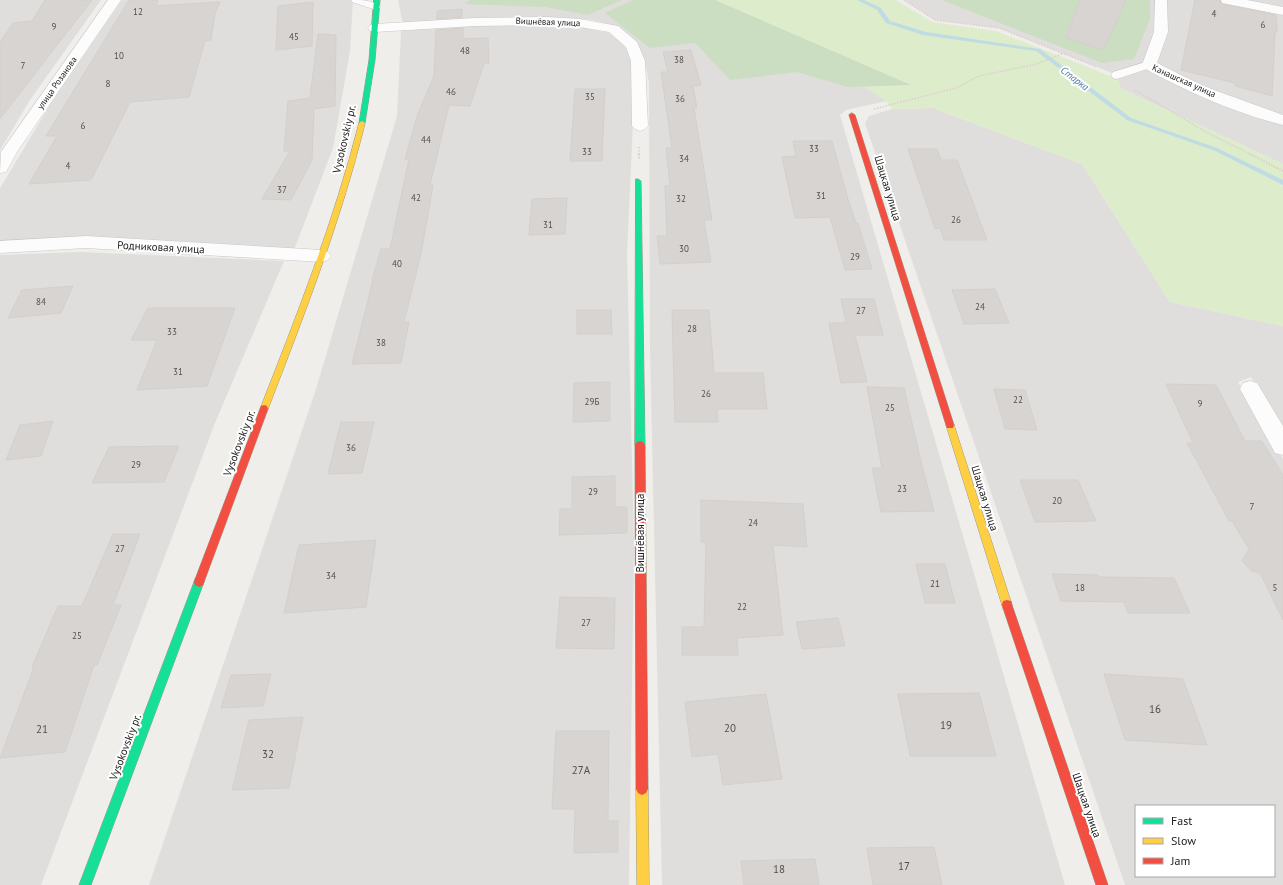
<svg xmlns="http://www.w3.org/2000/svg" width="1283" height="885" viewBox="0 0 1283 885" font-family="'PT Sans',sans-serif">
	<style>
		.residential { fill: #dfdedc; fill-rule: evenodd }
		.grass { fill: #ddeccb }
		.forest { fill: #cbdec1 }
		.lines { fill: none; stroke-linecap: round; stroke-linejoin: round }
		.stream { fill: #bfdbe3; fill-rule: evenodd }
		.building { fill: #d7d4d2; stroke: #d3d0cc }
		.lane-casing { stroke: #c9c8c7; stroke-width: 1 }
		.street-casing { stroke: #c9c8c7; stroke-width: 1 }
		.fast-casing { stroke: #999a82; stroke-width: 1 }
		.slow-casing { stroke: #999a82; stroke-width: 1 }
		.jam-casing { stroke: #999a82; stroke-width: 1 }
		.path-far1 { stroke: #dccecd; stroke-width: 1.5; stroke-dasharray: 1.5 1.5; stroke-linecap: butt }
		.path { stroke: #dccecd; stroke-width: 2; stroke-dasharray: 1.5 1.5; stroke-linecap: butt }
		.lane { fill: #fdfcfc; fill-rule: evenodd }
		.street { fill: #fdfcfc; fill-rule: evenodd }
		.fast { fill: #16e098; fill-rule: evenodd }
		.slow { fill: #ffcf43; fill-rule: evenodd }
		.jam { fill: #f24e42; fill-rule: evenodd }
		.labels { text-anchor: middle; stroke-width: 4; stroke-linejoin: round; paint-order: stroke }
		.number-label { font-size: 9px; fill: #4f4e4e }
		.far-street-label { font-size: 9px; fill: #222; stroke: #fff }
		.far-water-label { font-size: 10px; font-style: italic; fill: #4a7aab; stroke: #fff }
		.street-label { font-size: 11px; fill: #222; stroke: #fff }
		.near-number-label { font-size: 11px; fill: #4f4e4e }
	</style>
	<rect width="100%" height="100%" fill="#f0eeeb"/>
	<path class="residential" d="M 0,0 L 101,0 L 30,100 L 0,150 Z
		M 122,0 L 353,0 L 350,51 L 333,148 L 294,250 L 0,242 L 0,188 L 53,100 Z
		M 398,0 L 702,0 L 824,59 L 886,101 L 846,110 L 840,115 L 1065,885 L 662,885 L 650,350 L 649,82 L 645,63 L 637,44 L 617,26 L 588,19 L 548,18 L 403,25 Z
		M 904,0 L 1283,0 L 1283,164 L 1120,88 L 1117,75 L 999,28 L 935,20 Z
		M 476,25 L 575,26 L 609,33 L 624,45 L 631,60 L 635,79 L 627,253 L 634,544 L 629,885 L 149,885 L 316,389 L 397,116 L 401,31 Z
		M 933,108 L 1082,164 L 1170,302 L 1283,326 L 1283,428 L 1251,377 L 1238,382 L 1283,459 L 1283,885 L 1125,885 L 865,123 L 869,116 L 892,109 ZM 1136,806 L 1274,806 L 1274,876 L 1136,876 Z
		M 80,252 L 284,261 L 215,423 L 41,885 L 0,885 L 0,255 Z"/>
	<path class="grass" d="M 702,0 L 896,0 L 932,22 L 996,31 L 1118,79 L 1120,88 L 1283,164 L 1283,326 L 1170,302 L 1082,164 L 933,108 L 892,109 L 886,101 L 824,59 Z"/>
	<path class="forest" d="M 470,0 L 622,0 L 588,15 L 545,7 L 464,4 Z
		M 633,0 L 715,0 L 911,85 L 848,87 L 797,72 L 730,80 L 695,43 L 650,48 L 605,13 Z
		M 942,0 L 1150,0 L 1150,19 L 1134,59 L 1102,63 Z"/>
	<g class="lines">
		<path class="stream" d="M 857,0 L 864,0 L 881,8 L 890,21 L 926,32 L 1040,49 L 1131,118 L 1217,148 L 1283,180 L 1283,185 L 1213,150 L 1127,120 L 1036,51 L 923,35 L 886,23 L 877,10 Z"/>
	</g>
	<path class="building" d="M 45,0 L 92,0 L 0,119 L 0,42 L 13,23 L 32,21 Z
		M 129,0 L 158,0 L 156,6 L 220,2 L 215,13 L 211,40 L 205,41 L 189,97 L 130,102 L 91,180 L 29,184 L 57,136 L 46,136 Z
		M 1079,0 L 1126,0 L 1104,50 L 1066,38 Z
		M 1195,0 L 1220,0 L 1222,4 L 1276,15 L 1277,32 L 1275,32 L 1272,96 L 1235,86 L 1235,83 L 1181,70 Z
		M 313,2 L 312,46 L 276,50 L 278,6 Z
		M 462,9 L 462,17 L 437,19 L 437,11 Z
		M 463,28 L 463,39 L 488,38 L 489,63 L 484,64 L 470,106 L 449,105 L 430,185 L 433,185 L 421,254 L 404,322 L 409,322 L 401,363 L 352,364 L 373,280 L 372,280 L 381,249 L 390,249 L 409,159 L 405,159 L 417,116 L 434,76 L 436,30 Z
		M 318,34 L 336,35 L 335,106 L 314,109 L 312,160 L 291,200 L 262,199 L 290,151 L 284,151 L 288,101 L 310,98 Z
		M 691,50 L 701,85 L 693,86 L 697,108 L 694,108 L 712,220 L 704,220 L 711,262 L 660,264 L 657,236 L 667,236 L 665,186 L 670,186 L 666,148 L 672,148 L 661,72 L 668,72 L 663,52 Z
		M 575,89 L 605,89 L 602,161 L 570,161 Z
		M 793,141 L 832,141 L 847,196 L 856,223 L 858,223 L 872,269 L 845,270 L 830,217 L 795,218 L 782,157 L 796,156 Z
		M 908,149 L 937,149 L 941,160 L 957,160 L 987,240 L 944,240 L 940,228 L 935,229 Z
		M 567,198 L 565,234 L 529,235 L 532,199 Z
		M 73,286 L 61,313 L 8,318 L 22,290 Z
		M 995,289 L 1009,323 L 964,324 L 952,290 Z
		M 841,299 L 874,299 L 883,335 L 855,335 L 867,382 L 841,383 L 829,323 L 846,323 Z
		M 148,308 L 235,308 L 207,386 L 137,390 L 157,340 L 131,340 Z
		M 577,310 L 611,310 L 612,334 L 577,334 Z
		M 672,310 L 709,310 L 714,373 L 763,373 L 767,409 L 717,409 L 718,422 L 675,422 Z
		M 610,382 L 610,421 L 573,422 L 574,383 Z
		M 1166,384 L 1216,385 L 1245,441 L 1262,441 L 1283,475 L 1283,620 L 1260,573 L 1252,571 L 1242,561 L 1249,549 L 1232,521 L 1229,521 L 1187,443 L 1193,443 Z
		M 867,387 L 904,388 L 920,458 L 934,511 L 881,512 L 872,468 L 882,468 Z
		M 994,389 L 1025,390 L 1037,430 L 1005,429 Z
		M 53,421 L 41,456 L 6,460 L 20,425 Z
		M 341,422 L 374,422 L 362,473 L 328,474 Z
		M 179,446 L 164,482 L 92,483 L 109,447 Z
		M 615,476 L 615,507 L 627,507 L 627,533 L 559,535 L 560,509 L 572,509 L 572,477 Z
		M 1020,480 L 1078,480 L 1096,521 L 1035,522 Z
		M 701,500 L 803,504 L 807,547 L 773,545 L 783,635 L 737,638 L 738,655 L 682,655 L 682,627 L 704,627 L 706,542 L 701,542 Z
		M 113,534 L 140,534 L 113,605 L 121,605 L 97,665 L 94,665 L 65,752 L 0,758 L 34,667 L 32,667 L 58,606 L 82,606 Z
		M 376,540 L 366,607 L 284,613 L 299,545 Z
		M 916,564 L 945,564 L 955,603 L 925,603 Z
		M 1052,574 L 1098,575 L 1099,577 L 1174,578 L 1190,613 L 1128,613 L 1124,602 L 1061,601 Z
		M 560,597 L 615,598 L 614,649 L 556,648 Z
		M 838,618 L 845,646 L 802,649 L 796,622 Z
		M 271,674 L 263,706 L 221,708 L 231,675 Z
		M 1104,674 L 1183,679 L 1207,745 L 1125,740 Z
		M 979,693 L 996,756 L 910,756 L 898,694 Z
		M 766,694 L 782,779 L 723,785 L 718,754 L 692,757 L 685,702 Z
		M 303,717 L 289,788 L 232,790 L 249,720 Z
		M 556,731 L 609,731 L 608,821 L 618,821 L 618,852 L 574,853 L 575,809 L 552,809 Z
		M 934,847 L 942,885 L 873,885 L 867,848 Z
		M 815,859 L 819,885 L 744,885 L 741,861 Z"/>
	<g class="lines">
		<g class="lane-casing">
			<path id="lane" d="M 351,0 C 361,0 374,0 381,7 L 376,10 L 352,2 Z
				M 1149,61 L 1153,63 L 1155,65 L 1153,67 L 1117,79 L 1113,78 L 1111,75 L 1113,72 Z"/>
		</g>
		<g class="street-casing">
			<path id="street" d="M 108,0 L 121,0 L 17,152 L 6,172 L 0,173 L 1,152 Z
				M 1155,0 L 1167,0 L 1168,32 L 1157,63 L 1203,86 L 1283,115 L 1283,125 C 1235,113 1187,92 1144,68 L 1142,65 L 1154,32 Z
				M 1221,0 L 1247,0 L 1283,7 L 1283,15 L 1227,4 L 1222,3 Z
				M 547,17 L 580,19 L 618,26 L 637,42 L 645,61 L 648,126 L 645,129 L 640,131 L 635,129 L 632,126 L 631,61 L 626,47 L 609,32 L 580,27 L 547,25 L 475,26 L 375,32 L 370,31 L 368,28 L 370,25 L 375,24 L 475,18 Z
				M 86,236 L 322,250 L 328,252 L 331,256 L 328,260 L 322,262 L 86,248 L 0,253 L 0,241 Z
				M 1250,381 L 1257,383 L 1283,426 L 1283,455 L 1275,453 L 1240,389 L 1243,383 Z"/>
		</g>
		<g class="fast-casing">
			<path id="fast" d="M 374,0 L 380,0 L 375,60 L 365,123 L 362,125 L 359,123 L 369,60 Z
				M 636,179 L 638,179 L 641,181 L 645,445 L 643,448 L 637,448 L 635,445 Z
				M 199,577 L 203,579 L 204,582 L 91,885 L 79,885 L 194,582 L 195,579 Z"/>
		</g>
		<g class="slow-casing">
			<path id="slow" d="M 362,121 L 365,123 C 341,221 304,315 268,409 L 267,412 L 261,412 L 260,409 C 297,315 334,221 359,123 Z
				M 950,421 L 953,422 L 954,425 L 1012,605 L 1011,609 L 1007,610 L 1003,609 L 1002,605 L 946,425 L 947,422 Z
				M 642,783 L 646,785 L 648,789 L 649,885 L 637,885 L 636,789 L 638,785 Z"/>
		</g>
		<g class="jam-casing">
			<path id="jam" d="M 852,113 L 855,115 L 954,425 L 953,428 L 947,428 L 946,425 L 849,115 Z
				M 264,405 L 267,406 L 268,409 L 204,582 L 203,585 L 199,587 L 195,585 L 194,582 L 260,409 L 261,406 Z
				M 640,441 L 643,442 L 645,445 L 648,789 L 646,793 L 642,795 L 638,793 L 636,789 L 635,445 L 637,442 Z
				M 1007,600 L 1011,601 L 1012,605 L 1108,885 L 1096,885 L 1002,605 L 1003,601 Z"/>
		</g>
		<path class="path-far1" d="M 904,0 L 935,20 L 999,28 L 1097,67
			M 1135,90 L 1208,133 L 1252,155
			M 874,109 L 956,88 L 979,76 L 1037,64 L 1062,54
			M 639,147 L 639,155"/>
		<path class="path" d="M 639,154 L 639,160
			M 1250,154 L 1283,171"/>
		<use href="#lane" class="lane"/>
		<use href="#street" class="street"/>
		<use href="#fast" class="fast"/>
		<use href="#slow" class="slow"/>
		<use href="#jam" class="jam"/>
	</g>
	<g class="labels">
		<g class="number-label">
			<text x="138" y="15">12</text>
			<text x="1214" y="17">4</text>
			<text x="1263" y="28">6</text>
			<text x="54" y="30">9</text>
			<text x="294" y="40">45</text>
			<text x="465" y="54">48</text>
			<text x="119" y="59">10</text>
			<text x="679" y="63">38</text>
			<text x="23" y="69">7</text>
			<text x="108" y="87">8</text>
			<text x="451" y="95">46</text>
			<text x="590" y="100">35</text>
			<text x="680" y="102">36</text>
			<text x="83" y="129">6</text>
			<text x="426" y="143">44</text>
			<text x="814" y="152">33</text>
			<text x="587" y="155">33</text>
			<text x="684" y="162">34</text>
			<text x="68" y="169">4</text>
			<text x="282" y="193">37</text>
			<text x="821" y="199">31</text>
			<text x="416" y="201">42</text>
			<text x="681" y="202">32</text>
			<text x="956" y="223">26</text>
			<text x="548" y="228">31</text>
			<text x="684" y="252">30</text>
			<text x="855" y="260">29</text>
			<text x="397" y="267">40</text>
			<text x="41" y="305">84</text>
			<text x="980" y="310">24</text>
			<text x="861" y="314">27</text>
			<text x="692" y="332">28</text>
			<text x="172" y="335">33</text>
			<text x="381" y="346">38</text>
			<text x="178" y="375">31</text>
			<text x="706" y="397">26</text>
			<text x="1018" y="403">22</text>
			<text x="592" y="405">29Б</text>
			<text x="1200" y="407">9</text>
			<text x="890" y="411">25</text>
			<text x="351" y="451">36</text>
			<text x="136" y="468">29</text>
			<text x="902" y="492">23</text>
			<text x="593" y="495">29</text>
			<text x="1057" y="504">20</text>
			<text x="1252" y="510">7</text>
			<text x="753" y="526">24</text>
			<text x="120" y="552">27</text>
			<text x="331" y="579">34</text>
			<text x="935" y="587">21</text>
			<text x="1080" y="591">18</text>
			<text x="1275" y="591">5</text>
			<text x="742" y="610">22</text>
			<text x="586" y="626">27</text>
			<text x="77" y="639">25</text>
		</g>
		<g class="far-street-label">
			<text transform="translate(548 22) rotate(2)" y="3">Вишнёвая улица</text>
			<text transform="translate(1184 81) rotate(24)" y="3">Канашская улица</text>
			<text transform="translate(57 83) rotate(-55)" y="3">улица Розанова</text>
		</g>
		<g class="far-water-label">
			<text transform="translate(1075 78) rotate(37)" y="4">Старка</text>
		</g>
		<g class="street-label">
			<text transform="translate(344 139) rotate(-77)" y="4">Vysokovskiy pr.</text>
			<text transform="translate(888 188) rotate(73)" y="4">Шацкая улица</text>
			<text transform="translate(161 247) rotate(3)" y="4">Родниковая улица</text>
			<text transform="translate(239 443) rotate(-69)" y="4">Vysokovskiy pr.</text>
			<text transform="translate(985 498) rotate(73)" y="4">Шацкая улица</text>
			<text transform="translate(640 533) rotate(-90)" y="4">Вишнёвая улица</text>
			<text transform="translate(125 747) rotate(-69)" y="4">Vysokovskiy pr.</text>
			<text transform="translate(1087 805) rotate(71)" y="4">Шацкая улица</text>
		</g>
		<g class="near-number-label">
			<text x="1155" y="713">16</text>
			<text x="946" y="729">19</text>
			<text x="730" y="732">20</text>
			<text x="42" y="733">21</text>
			<text x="268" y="758">32</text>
			<text x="581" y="774">27А</text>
			<text x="904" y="870">17</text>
			<text x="779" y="873">18</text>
		</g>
	</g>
	<rect x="1135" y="805" width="140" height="72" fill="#ffffff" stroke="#a7a7a7"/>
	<rect x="1143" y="818" width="20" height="6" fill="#16e098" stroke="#a7a7a7"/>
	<text x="1171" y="825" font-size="12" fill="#222222">Fast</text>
	<rect x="1143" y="838" width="20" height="6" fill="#ffcf43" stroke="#a7a7a7"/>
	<text x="1171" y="845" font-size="12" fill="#222222">Slow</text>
	<rect x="1143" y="858" width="20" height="6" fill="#f24e42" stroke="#a7a7a7"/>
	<text x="1171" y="865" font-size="12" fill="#222222">Jam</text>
</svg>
